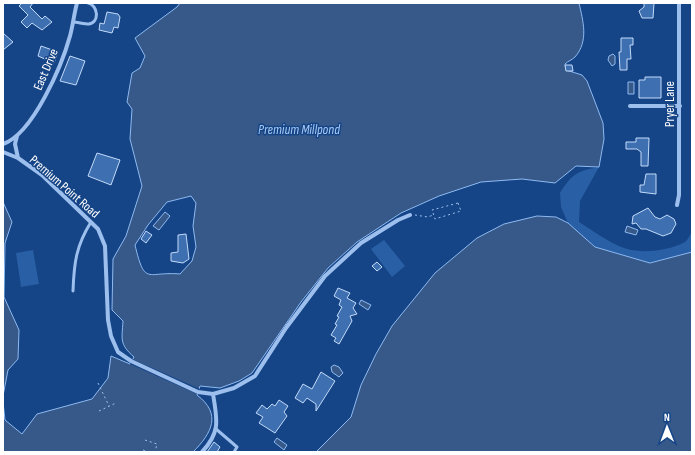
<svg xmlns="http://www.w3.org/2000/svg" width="695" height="455" viewBox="0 0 695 455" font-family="'Sofia Sans Condensed',sans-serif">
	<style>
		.green { fill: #285fa5 }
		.water { fill: #36598a; stroke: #8ebaf1; fill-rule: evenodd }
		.pier { fill: #164587 }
		.building { fill: #3e70b1; stroke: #c2dafa }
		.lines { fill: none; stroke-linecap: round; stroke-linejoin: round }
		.path { stroke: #9cbfee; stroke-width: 1; stroke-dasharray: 2 3; stroke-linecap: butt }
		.lane { stroke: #9cbfee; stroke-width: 3 }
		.street { stroke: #9cbfee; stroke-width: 4 }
		.labels { text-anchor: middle; stroke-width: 3; stroke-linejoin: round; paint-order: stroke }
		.street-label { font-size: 13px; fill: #fff; stroke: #164587 }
		.water-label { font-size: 14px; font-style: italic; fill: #a7caf5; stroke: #164587 }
	</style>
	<rect width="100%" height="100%" fill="#164587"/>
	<path class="green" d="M 599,167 L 580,201 L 579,222 C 611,242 625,257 665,249 C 670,248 680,245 685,242 C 688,240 690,234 692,232 L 692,252 L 650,263 L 595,247 L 568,223 L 561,207 L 560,193 C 572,174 577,171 599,167 Z
		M 384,240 L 405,266 L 392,277 L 371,249 Z
		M 33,250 L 39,284 L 21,287 L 16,253 Z"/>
	<path class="water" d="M 180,3 L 579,3 C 583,21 589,41 575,57 C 572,60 568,61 565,64 L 566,70 L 582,75 L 587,81 L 603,123 L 604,139 L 599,167 L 576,166 L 555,183 L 522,179 L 481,182 L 439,196 L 401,213 L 357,242 L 328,268 L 301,302 L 252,373 L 239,381 L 220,388 L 200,386 L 197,395 C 222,414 212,433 193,452 L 3,452 L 3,402 L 5,420 L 22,434 L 37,414 L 92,399 L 108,378 L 111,356 L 130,364 L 134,357 C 119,344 122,339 123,321 L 112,310 L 113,259 L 126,236 L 142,186 L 130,139 L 132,109 L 127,102 L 132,73 L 140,68 L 145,56 L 135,38 L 177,7 ZM 191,196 L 196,203 L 193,226 L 196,247 L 192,261 L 180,274 C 147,271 145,287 135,245 L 148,225 L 167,202 Z
		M 613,54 L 615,56 L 615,64 L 612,66 L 608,60 L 609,56 Z
		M 628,82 L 634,82 L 634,94 L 628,94 Z
		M 3,202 L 12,222 L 5,243 L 4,297 L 19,330 L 18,359 L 8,370 L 3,396 Z
		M 165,212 L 170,216 L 159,230 L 153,226 Z
		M 537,216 L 556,217 L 568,223 L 595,247 L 650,263 L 692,252 L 692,452 L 316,452 L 351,417 L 361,385 L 376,354 L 392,326 L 435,273 L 477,238 L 504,224 Z
		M 627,226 L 638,230 L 636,235 L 625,232 Z
		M 361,300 L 371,305 L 368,310 L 359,304 Z
		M 334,365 L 339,367 L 343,373 L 339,377 L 332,372 L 331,367 Z
		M 277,438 L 287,445 L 284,450 L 274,442 Z"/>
	<path class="pier" d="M 132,359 L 200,389 L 197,394 L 130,364 Z"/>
	<path class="building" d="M 22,3 L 33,3 L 30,7 L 42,19 L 45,16 L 52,22 L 42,30 L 32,23 L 27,28 L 21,22 L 28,15 L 19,6 Z
		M 644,3 L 654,3 L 653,18 L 642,18 L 639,11 L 644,7 Z
		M 107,12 L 118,14 L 120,17 L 118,28 L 114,27 L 112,33 L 99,30 L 100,23 L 104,24 Z
		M 3,33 L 13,42 L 3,50 Z
		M 621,38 L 633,38 L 633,45 L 630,45 L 631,59 L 627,59 L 627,70 L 620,70 L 619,52 L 621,52 Z
		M 41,46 L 58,52 L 54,63 L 38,56 Z
		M 70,56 L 85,61 L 76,85 L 60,81 Z
		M 565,65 L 572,65 L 573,71 L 566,71 Z
		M 645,77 L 661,77 L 661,98 L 639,98 L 639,80 L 645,80 Z
		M 636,138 L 649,138 L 648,166 L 641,166 L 641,152 L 637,149 L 626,149 L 626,142 L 636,142 Z
		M 97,153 L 120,160 L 111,185 L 88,176 Z
		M 646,174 L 656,174 L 656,194 L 640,192 L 640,185 L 644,185 Z
		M 648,208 L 655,217 L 660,219 L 667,215 L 674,219 L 676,224 L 671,233 L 663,236 L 646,229 L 641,229 L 636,223 L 632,224 L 633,216 Z
		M 146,231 L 152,235 L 146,243 L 141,239 Z
		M 186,234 L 189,259 L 183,263 L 171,261 L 171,253 L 178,252 L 178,235 Z
		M 377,262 L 382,267 L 377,271 L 372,266 Z
		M 338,288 L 350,293 L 347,298 L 356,303 L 353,308 L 357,314 L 350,316 L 352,321 L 339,344 L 334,341 L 336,338 L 331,335 L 337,325 L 335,324 L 339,317 L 337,316 L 342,307 L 339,305 L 341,300 L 334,296 Z
		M 321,372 L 335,381 L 316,411 L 316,404 L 307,398 L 303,403 L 295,398 L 303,384 L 312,389 Z
		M 279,400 L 288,406 L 284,412 L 287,416 L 275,433 L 259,423 L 263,417 L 256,413 L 262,405 L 267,409 L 272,404 L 275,406 Z
		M 214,442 L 220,447 L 217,452 L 207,452 Z"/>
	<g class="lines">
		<path class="path" d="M 458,203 L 461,211 L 435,219 L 432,210 Z
			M 415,215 L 428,217 L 433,215
			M 98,383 L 109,406
			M 99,411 L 116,403
			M 145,440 L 157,444 L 155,452
			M 143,450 L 148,452"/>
		<path class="lane" d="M 73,22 C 77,22 84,24 89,24 C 100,22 98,5 88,3
			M 73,291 C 74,263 76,246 91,222
			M 216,429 L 237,447 L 234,452"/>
		<path class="street" d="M 630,106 L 680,106
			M 17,136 L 15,144 L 18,158
			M 3,144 C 33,134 62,65 70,36 C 73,25 74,14 77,3
			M 3,152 L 18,158 L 42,175 L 98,229 L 105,246 L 108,320 L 111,336 L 118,352 L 131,361 L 198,392 L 213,394 L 234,388 L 255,376 L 286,328 L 325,276 L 361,243 L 398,220 L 410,215
			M 677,205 L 679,195 L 679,3
			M 202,452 C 221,432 217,419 213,394"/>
	</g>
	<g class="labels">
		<g class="street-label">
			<text transform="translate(45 69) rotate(-67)" y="5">East Drive</text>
			<text transform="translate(669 104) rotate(-90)" y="5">Pryer Lane</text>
			<text transform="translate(65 186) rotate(41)" y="5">Premium Point Road</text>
		</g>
		<g class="water-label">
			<text x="299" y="134">Premium Millpond</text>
		</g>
	</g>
	<rect width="695" height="455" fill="none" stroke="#ffffff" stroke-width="8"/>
	<g transform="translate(667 427) rotate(359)" stroke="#164587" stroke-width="3" paint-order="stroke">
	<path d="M0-3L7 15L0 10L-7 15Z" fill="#ffffff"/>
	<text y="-6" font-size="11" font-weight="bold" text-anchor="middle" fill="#ffffff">N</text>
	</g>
</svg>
